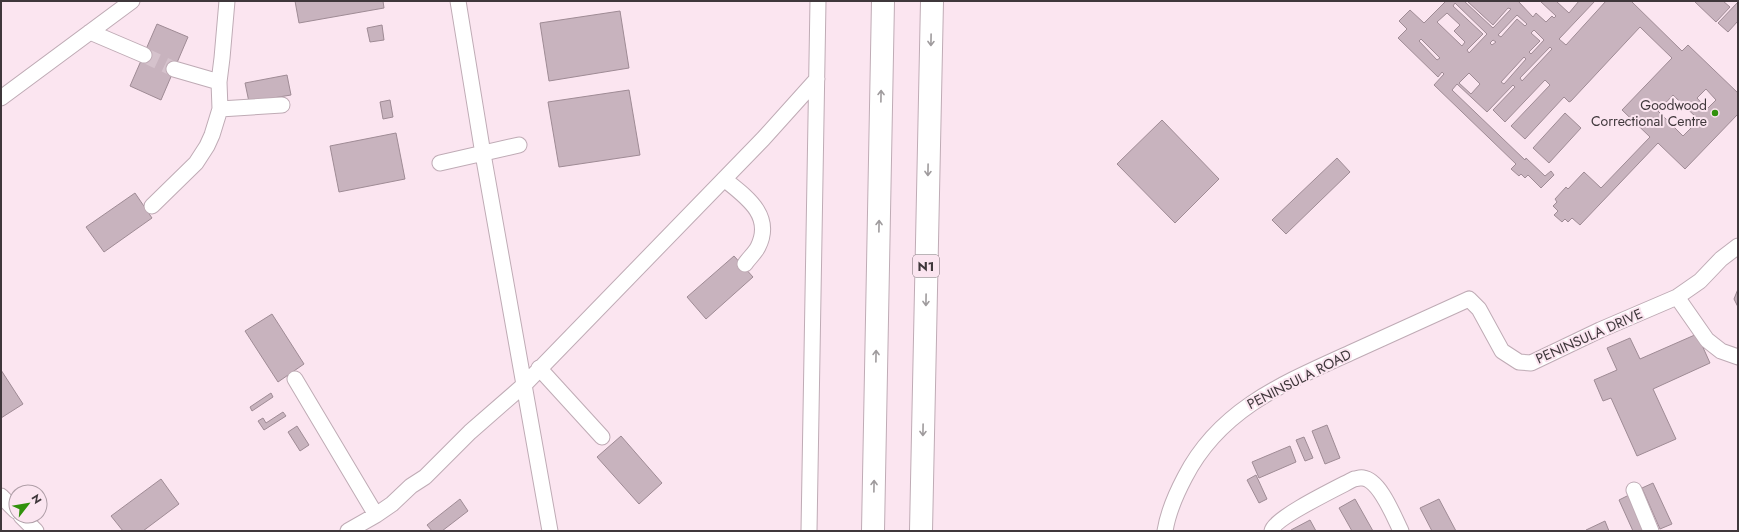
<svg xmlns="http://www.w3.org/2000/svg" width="1739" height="532" viewBox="0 0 1739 532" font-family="Jost,sans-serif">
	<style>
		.building { fill: #c8b3be; stroke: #9f8b95; fill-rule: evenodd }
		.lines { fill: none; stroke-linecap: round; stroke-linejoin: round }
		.minor-tunnel { stroke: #d5c2cc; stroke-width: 15; stroke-dasharray: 15 8; stroke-linecap: butt }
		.minor-casing { stroke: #bfabb5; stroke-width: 17 }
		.motorway-casing { stroke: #bfabb5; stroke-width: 24 }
		.minor { stroke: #fff; stroke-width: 15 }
		.motorway { stroke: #fff; stroke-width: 22 }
		.oneway { stroke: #9f9b9d }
		.poi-dot { fill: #31910c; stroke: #fbe5f0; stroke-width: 1.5 }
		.labels { text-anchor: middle; stroke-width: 4; stroke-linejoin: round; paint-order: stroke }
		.shield { fill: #fbe5f0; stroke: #776b71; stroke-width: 1 }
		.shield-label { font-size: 13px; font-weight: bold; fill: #3f373b }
		.poi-label { font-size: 14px; fill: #3f373b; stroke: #fbe5f0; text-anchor: end }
		.street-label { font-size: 14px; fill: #3f373b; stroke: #fbe5f0 }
	</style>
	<rect width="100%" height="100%" fill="#fbe5f0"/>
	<path class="building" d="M 295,1 L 383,1 L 384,8 L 299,23 Z
		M 1446,1 L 1464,1 L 1493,28 L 1511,9 L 1508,8 L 1493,25 L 1467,1 L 1518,1 L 1533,17 L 1536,13 L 1546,22 L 1552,16 L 1554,18 L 1556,16 L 1540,1 L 1556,1 L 1569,13 L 1579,1 L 1595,1 L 1559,39 L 1566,45 L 1606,1 L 1631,1 L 1682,51 L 1688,45 L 1738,93 L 1738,114 L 1685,169 L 1658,143 L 1580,225 L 1572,218 L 1568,222 L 1565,219 L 1562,222 L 1554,215 L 1558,211 L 1553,206 L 1557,202 L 1555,199 L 1566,187 L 1568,189 L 1584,172 L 1601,188 L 1650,137 L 1622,110 L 1672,58 L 1640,27 L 1571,101 L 1569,102 L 1564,97 L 1525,139 L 1511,126 L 1550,85 L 1545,80 L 1505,122 L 1493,110 L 1515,87 L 1513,85 L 1487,112 L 1457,84 L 1452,90 L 1525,160 L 1526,158 L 1545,176 L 1551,171 L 1554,175 L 1541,188 L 1528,175 L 1525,178 L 1521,174 L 1519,176 L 1511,169 L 1516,164 L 1434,85 L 1444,74 L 1442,72 L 1438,77 L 1398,38 L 1407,29 L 1399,21 L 1410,10 L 1424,23 ZM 1455,3 L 1487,34 L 1469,53 L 1467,50 L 1483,34 L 1453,6 ZM 1447,13 L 1460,25 L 1454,31 L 1465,42 L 1462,46 L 1437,22 ZM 1517,15 L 1527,24 L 1525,26 L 1517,19 L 1501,37 L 1498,35 ZM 1534,30 L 1544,40 L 1531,54 L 1529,52 L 1540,41 L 1531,33 ZM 1421,39 L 1440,58 L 1437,60 L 1419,41 ZM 1493,40 L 1496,42 L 1492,45 L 1490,43 ZM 1550,47 L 1552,49 L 1522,81 L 1520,78 ZM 1524,57 L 1526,59 L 1504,84 L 1501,82 ZM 1469,73 L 1480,84 L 1471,94 L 1459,83 ZM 1706,89 L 1716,100 L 1707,109 L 1697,98 ZM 1673,95 L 1699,120 L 1683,136 L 1658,111 Z
		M 1694,1 L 1723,1 L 1730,7 L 1716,22 Z
		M 1738,2 L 1738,21 L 1728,32 L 1718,23 Z
		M 620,11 L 629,68 L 549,81 L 540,23 Z
		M 157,24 L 188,37 L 161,100 L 130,86 Z
		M 382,25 L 384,40 L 370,42 L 367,28 Z
		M 287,75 L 291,95 L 249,102 L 245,83 Z
		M 629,90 L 640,155 L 559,167 L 548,102 Z
		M 390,100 L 393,117 L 383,119 L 380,102 Z
		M 1565,113 L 1581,128 L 1549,163 L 1533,148 Z
		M 1162,120 L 1219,179 L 1175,223 L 1117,164 Z
		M 396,133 L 405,179 L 339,192 L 330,146 Z
		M 1337,158 L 1350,172 L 1286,234 L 1272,220 Z
		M 135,193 L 152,218 L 104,252 L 86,227 Z
		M 734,256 L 753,277 L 706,319 L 687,297 Z
		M 1738,289 L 1738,307 L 1734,299 Z
		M 272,314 L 304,364 L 278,382 L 245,331 Z
		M 1697,334 L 1710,363 L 1653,389 L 1676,439 L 1637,456 L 1611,398 L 1603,401 L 1594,380 L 1617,370 L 1607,348 L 1630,338 L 1640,359 Z
		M 1,370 L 23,404 L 1,418 Z
		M 271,393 L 273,397 L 252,411 L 250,407 Z
		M 283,412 L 286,416 L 264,430 L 258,421 L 263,418 L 266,423 Z
		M 1327,425 L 1340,458 L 1325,464 L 1312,431 Z
		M 297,426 L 309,445 L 300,451 L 288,432 Z
		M 621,436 L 662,483 L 639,504 L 597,457 Z
		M 1304,437 L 1313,458 L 1305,461 L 1296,440 Z
		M 1290,446 L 1296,462 L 1259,478 L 1252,462 Z
		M 1256,475 L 1267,499 L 1259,503 L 1247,480 Z
		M 161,479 L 179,504 L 143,531 L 123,531 L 111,516 Z
		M 1653,483 L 1672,524 L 1660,529 L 1642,488 Z
		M 1631,494 L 1648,531 L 1633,531 L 1619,500 Z
		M 460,499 L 468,511 L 442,531 L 432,531 L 427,525 Z
		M 1355,499 L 1373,531 L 1352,531 L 1339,508 Z
		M 1439,499 L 1456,531 L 1432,531 L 1420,508 Z
		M 1310,520 L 1316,531 L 1292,531 L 1291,530 Z
		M 1605,521 L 1609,531 L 1586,531 L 1586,530 Z"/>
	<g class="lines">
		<path class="minor-tunnel" d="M 144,55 L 174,69"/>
		<g class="minor-casing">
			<path id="minor" d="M 458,1 L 483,154 L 550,531
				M 90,32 L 144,55
				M 174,69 L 219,82
				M 1,98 L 132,1
				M 220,109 L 282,105
				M 440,163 L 519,145
				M 724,179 C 745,196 774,215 758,247 C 755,253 749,258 745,264
				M 152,206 L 196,163 L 207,146 L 212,135 L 220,109 L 219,82 L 222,58 L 227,1
				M 1677,297 L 1700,281 L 1721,259 L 1738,246
				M 539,368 L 602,437
				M 295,379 L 376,515
				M 1634,490 L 1651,531
				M 1,496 L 16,511
				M 21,516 L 36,531
				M 348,531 L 376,515 L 392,504 L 411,486 L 425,477 L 470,432 L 525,384 L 763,139 L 817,79
				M 809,531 L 818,1
				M 1165,531 C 1168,512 1176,494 1185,477 C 1220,409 1284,383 1350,353 C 1390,335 1429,317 1469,299 L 1479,309 L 1502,351 L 1519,362 L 1531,363 L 1600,330 L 1677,297 L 1707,340 L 1721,351 L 1738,357
				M 1272,531 C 1274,518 1339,487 1354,479 C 1356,479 1361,477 1363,478 C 1380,480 1394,517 1401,531"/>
		</g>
		<g class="motorway-casing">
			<path id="motorway" d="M 873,531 L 883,1
				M 921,531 L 932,1"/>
		</g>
		<use href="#minor" class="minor"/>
		<use href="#motorway" class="motorway"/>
	</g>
	<defs><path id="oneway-shaft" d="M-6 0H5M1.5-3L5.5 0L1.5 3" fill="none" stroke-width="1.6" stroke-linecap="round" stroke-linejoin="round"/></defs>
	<g class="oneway">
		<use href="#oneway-shaft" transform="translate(931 40) rotate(91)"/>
		<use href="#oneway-shaft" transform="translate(881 96) rotate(-89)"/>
		<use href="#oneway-shaft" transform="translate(928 170) rotate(91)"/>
		<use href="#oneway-shaft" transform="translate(879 226) rotate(-89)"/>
		<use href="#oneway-shaft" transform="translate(926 300) rotate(91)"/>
		<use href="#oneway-shaft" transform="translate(876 356) rotate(-89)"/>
		<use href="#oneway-shaft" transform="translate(923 430) rotate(91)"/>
		<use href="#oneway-shaft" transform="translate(874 486) rotate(-89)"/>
	</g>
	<circle class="poi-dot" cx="1715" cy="113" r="4"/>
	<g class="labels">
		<rect class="shield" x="913" y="255" width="26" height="22" rx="3"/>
		<g class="shield-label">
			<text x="926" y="271">N1</text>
		</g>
		<g class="poi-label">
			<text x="1707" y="110">Goodwood<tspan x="1707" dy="16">Correctional Centre</tspan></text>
		</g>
		<g class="street-label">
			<text transform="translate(1589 336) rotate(-24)" y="5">PENINSULA DRIVE</text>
			<text transform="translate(1299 379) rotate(-27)" y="5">PENINSULA ROAD</text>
		</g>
	</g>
	<rect width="1739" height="532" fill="none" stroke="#3f373b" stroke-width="4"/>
	<g transform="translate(28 504) rotate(59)"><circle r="19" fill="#fbe5f0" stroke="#b09fa8"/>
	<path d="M0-3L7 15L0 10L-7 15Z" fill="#31910c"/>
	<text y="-6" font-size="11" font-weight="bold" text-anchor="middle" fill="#3f373b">N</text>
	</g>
</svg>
